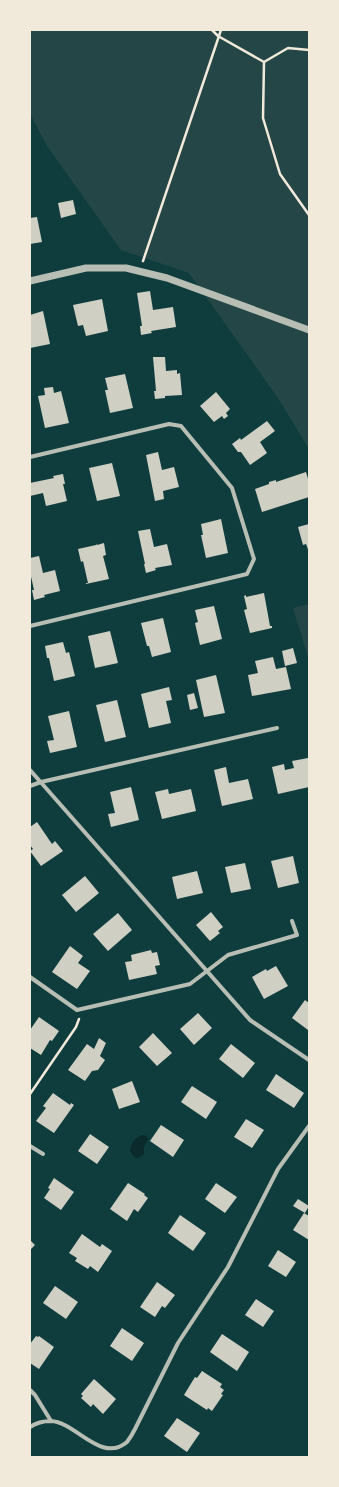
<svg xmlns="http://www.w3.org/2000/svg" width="339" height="1487" viewBox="0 0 339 1487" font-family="'IBM Plex Serif',serif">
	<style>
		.green { fill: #244646 }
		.water { fill: #0a2a2b }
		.building { fill: #cfcfc3 }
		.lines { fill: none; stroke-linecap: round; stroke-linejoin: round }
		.path { stroke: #f1e9da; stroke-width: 2.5 }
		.minor { stroke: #b8beb3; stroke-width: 4 }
		.tertiary { stroke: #b8beb3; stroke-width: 7 }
	</style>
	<rect width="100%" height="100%" fill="#0f3d3e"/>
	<path class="green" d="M 30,30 L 309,30 L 309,449 L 278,398 L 189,273 L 121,250 L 47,146 L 30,114 Z
		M 309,604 L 309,660 L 293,608 Z"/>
	<path class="water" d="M 143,1135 L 147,1136 L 148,1139 L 144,1147 L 144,1154 L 138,1158 L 134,1157 L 130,1151 C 131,1143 135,1137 143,1135 Z"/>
	<path class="building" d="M 73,200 L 76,214 L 61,218 L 58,203 Z
		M 37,217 L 42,242 L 30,244 L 30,218 Z
		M 150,291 L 153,310 L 173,307 L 176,327 L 151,331 L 152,333 L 141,335 L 140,326 L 142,326 L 137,293 Z
		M 102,299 L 108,331 L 86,336 L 83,325 L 78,326 L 73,305 Z
		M 43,311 L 50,344 L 30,348 L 30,315 Z
		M 153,357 L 165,357 L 166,371 L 177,370 L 177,374 L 180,373 L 182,395 L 165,396 L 165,398 L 155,399 L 154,391 L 156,391 Z
		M 125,374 L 133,408 L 110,413 L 105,390 L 108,390 L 105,378 Z
		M 53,387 L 54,393 L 61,391 L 69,423 L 45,428 L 38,396 L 45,395 L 44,388 Z
		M 216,392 L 230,409 L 226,413 L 228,416 L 224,419 L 222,416 L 214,422 L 200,406 Z
		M 267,421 L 275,431 L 260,442 L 267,453 L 250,465 L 241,452 L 238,452 L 232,444 L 240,438 L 241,440 Z
		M 158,452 L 162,470 L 174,467 L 179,487 L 163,491 L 164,499 L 155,501 L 146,455 Z
		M 112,463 L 120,496 L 97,501 L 89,468 Z
		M 306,472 L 309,482 L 309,497 L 262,512 L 255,489 L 269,484 L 269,482 L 276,480 L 276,482 Z
		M 63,474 L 65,484 L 63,484 L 67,501 L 46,506 L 43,493 L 30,496 L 30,483 L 54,478 L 53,476 Z
		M 221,519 L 228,553 L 206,558 L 201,535 L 203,535 L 201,524 Z
		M 309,524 L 309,552 L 306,544 L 303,545 L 298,527 Z
		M 150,529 L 154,547 L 167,544 L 172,565 L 155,568 L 156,570 L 146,573 L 144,564 L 145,564 L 138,531 Z
		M 104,543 L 106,555 L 103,556 L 109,579 L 86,584 L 86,583 L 88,583 L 83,561 L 81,562 L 78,549 L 96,545 L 97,544 L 97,545 Z
		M 39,556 L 43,573 L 55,570 L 60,591 L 44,595 L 45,597 L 34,600 L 32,590 L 34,590 L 30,572 L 30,558 Z
		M 264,593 L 270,626 L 272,626 L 272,628 L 250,633 L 244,610 L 247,609 L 244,596 L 246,595 L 246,597 Z
		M 214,606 L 222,639 L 200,645 L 195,623 L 198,622 L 195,610 Z
		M 163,618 L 171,652 L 152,657 L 149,646 L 147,646 L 141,623 Z
		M 110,631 L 118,663 L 95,668 L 88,636 Z
		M 63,642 L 66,653 L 69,652 L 75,676 L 54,681 L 49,658 L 47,658 L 45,646 Z
		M 293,648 L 297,663 L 285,666 L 282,651 Z
		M 273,657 L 276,669 L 286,667 L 291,689 L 252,696 L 248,675 L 258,673 L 255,661 Z
		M 216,675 L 225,713 L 204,717 L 196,680 Z
		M 169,687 L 172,700 L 166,701 L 171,723 L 149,728 L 141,694 Z
		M 194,693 L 198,708 L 190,710 L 187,695 Z
		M 117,700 L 126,737 L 105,742 L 96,705 Z
		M 69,711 L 77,747 L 50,753 L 47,741 L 54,740 L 48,716 Z
		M 308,758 L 309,787 L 278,794 L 272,767 L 284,764 L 285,770 L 294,768 L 292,761 Z
		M 226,767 L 229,783 L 248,779 L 253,799 L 222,806 L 214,770 Z
		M 131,787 L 139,820 L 111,827 L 108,814 L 115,813 L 110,792 Z
		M 168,789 L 169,794 L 191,789 L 196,811 L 162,819 L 155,792 Z
		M 37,822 L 52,844 L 55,841 L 63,851 L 41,866 L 30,851 L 33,849 L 30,845 L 30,827 Z
		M 293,856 L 299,883 L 278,888 L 271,861 Z
		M 245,863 L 251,889 L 231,893 L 225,867 Z
		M 197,871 L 203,893 L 177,899 L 172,877 Z
		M 85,876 L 99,893 L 76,912 L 62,895 Z
		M 211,912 L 223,927 L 218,931 L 220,933 L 210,941 L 196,925 Z
		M 118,913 L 132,930 L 108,951 L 93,934 Z
		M 70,946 L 83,956 L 78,963 L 90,971 L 77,989 L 52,972 Z
		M 151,950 L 152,953 L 157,952 L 160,965 L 155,966 L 157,974 L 129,980 L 125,962 L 132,961 L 131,955 Z
		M 276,966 L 288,986 L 264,999 L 252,977 L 266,969 L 267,971 Z
		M 305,1000 L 309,1003 L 308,1030 L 292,1018 Z
		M 198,1013 L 212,1028 L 194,1045 L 180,1029 Z
		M 39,1017 L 59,1031 L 52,1041 L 50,1040 L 41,1055 L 30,1048 L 30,1030 Z
		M 153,1033 L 172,1053 L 157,1066 L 139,1047 Z
		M 99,1038 L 106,1043 L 100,1056 L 105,1060 L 98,1070 L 92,1071 L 85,1081 L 68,1070 L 87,1044 L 94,1049 Z
		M 231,1044 L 255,1063 L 243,1078 L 219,1059 Z
		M 276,1074 L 304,1093 L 294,1108 L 266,1090 Z
		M 132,1081 L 140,1102 L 119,1109 L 112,1089 Z
		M 192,1086 L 217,1102 L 206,1119 L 181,1102 Z
		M 53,1093 L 70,1105 L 71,1103 L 74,1105 L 54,1133 L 36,1121 L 46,1108 L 43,1106 Z
		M 246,1119 L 264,1130 L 252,1148 L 234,1137 Z
		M 161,1125 L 184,1140 L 173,1157 L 150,1141 Z
		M 90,1134 L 109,1147 L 97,1164 L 78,1151 Z
		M 54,1178 L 74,1192 L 61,1210 L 44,1198 L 50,1189 L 48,1188 Z
		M 128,1183 L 145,1194 L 144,1195 L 148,1198 L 138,1212 L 134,1209 L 127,1221 L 110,1209 Z
		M 216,1183 L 237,1197 L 225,1213 L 205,1199 Z
		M 298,1199 L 309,1206 L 305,1213 L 293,1206 Z
		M 304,1213 L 309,1216 L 309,1240 L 293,1230 Z
		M 180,1215 L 206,1233 L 193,1251 L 168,1233 Z
		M 82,1234 L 100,1247 L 102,1244 L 112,1251 L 98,1272 L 90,1266 L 88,1269 L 75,1261 L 77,1258 L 69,1253 Z
		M 30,1240 L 35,1245 L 30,1250 Z
		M 278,1250 L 296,1262 L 286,1277 L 268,1266 Z
		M 157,1282 L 175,1295 L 165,1308 L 162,1306 L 155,1317 L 140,1307 Z
		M 55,1286 L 78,1302 L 66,1319 L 43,1303 Z
		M 256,1299 L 274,1311 L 263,1327 L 245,1315 Z
		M 122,1328 L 144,1343 L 132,1361 L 110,1346 Z
		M 222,1334 L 249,1352 L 237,1371 L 210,1352 Z
		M 36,1336 L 38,1337 L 39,1336 L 54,1347 L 39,1369 L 30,1363 L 30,1344 Z
		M 202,1371 L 222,1384 L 220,1387 L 224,1390 L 221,1394 L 223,1395 L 212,1411 L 208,1408 L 207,1410 L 184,1395 L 195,1377 L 197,1378 Z
		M 94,1379 L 116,1399 L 103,1414 L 93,1404 L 91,1407 L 81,1398 L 83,1396 L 81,1394 Z
		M 177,1418 L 200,1433 L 187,1452 L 164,1436 Z"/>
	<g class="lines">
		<path class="path" d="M 212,30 L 218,36 L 264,62
			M 309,50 L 288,48 L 264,62 L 263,118 L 280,174 L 309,215
			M 143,261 L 221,30
			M 30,1094 L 76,1027 L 79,1019"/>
		<path class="minor" d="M 30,457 L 169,424 L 181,426 L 232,488 L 254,559 L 247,574 L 30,626
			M 30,770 L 250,1020 L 309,1060
			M 30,786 L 41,782 L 277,728
			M 30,977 L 77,1010 L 190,984 L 228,955 L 297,935 L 292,921
			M 30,1146 L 43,1154
			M 30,1390 L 35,1395 L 51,1421
			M 30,1427 C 36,1423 44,1421 51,1421 C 76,1422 101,1464 127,1442 C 130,1438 133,1433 135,1429 L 178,1343 L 228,1267 L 278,1169 L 309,1126"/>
		<path class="tertiary" d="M 30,281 L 86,268 L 126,268 L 167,278 L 309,330"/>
	</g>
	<rect width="339" height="1487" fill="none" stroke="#f1e9da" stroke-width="62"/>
</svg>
